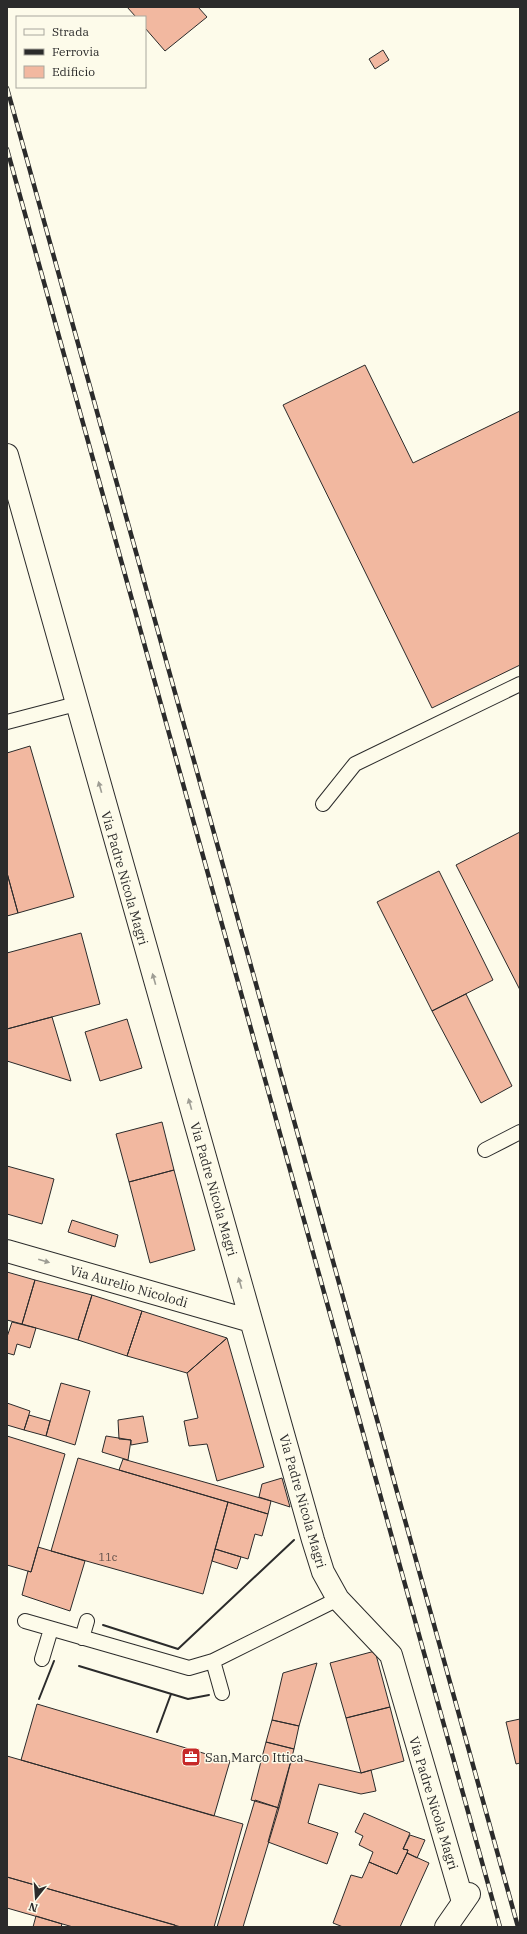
<svg xmlns="http://www.w3.org/2000/svg" width="527" height="1934" viewBox="0 0 527 1934" font-family="'IBM Plex Serif',serif">
	<style>
		.building { fill: #f2b8a0; stroke: #2b2b2b }
		.lines { fill: none; stroke-linecap: round; stroke-linejoin: round }
		.service-casing { stroke: #2b2b2b; stroke-width: 16 }
		.minor-casing { stroke: #2b2b2b; stroke-width: 24 }
		.tertiary-casing { stroke: #2b2b2b; stroke-width: 24 }
		.service { stroke: #fdfbea; stroke-width: 14 }
		.minor { stroke: #fdfbea; stroke-width: 22 }
		.tertiary { stroke: #fdfbea; stroke-width: 22 }
		.rail-casing { stroke: #2b2b2b; stroke-width: 4.5 }
		.rail { stroke: #fdfbea; stroke-width: 3; stroke-dasharray: 9; stroke-linecap: butt }
		.wall { stroke: #2b2b2b; stroke-width: 2 }
		.oneway { fill: #9e9d94 }
		.labels { text-anchor: middle; stroke-width: 3; stroke-linejoin: round; paint-order: stroke }
		.number-label { font-size: 11px; fill: #5d4e48 }
		.street-label { font-size: 13px; fill: #2b2b2b; stroke: #fdfbea }
		.poi-label { font-size: 13px; fill: #2b2b2b; stroke: #fdfbea; text-anchor: start }
	</style>
	<rect width="100%" height="100%" fill="#fdfbea"/>
	<path class="building" d="M 127,7 L 198,7 L 207,17 L 165,51 L 145,28 L 145,17 L 136,17 Z
		M 383,50 L 389,60 L 375,69 L 369,59 Z
		M 365,365 L 413,463 L 520,411 L 520,665 L 432,708 L 283,405 Z
		M 30,746 L 74,897 L 18,913 L 7,873 L 7,753 Z
		M 520,832 L 520,990 L 456,865 Z
		M 439,871 L 493,980 L 432,1011 L 377,902 Z
		M 7,873 L 18,913 L 7,916 Z
		M 81,933 L 100,1004 L 7,1029 L 7,953 Z
		M 466,994 L 512,1086 L 481,1103 L 432,1011 Z
		M 52,1017 L 71,1081 L 7,1061 L 7,1029 Z
		M 127,1019 L 142,1068 L 100,1081 L 85,1032 Z
		M 162,1122 L 174,1170 L 129,1182 L 116,1134 Z
		M 7,1166 L 54,1179 L 42,1224 L 7,1214 Z
		M 174,1170 L 195,1250 L 150,1263 L 129,1182 Z
		M 72,1220 L 118,1235 L 115,1247 L 68,1232 Z
		M 7,1272 L 35,1280 L 22,1324 L 7,1320 Z
		M 35,1280 L 92,1295 L 78,1340 L 22,1324 Z
		M 92,1295 L 142,1311 L 127,1356 L 78,1340 Z
		M 142,1311 L 227,1338 L 187,1373 L 127,1356 Z
		M 12,1322 L 36,1328 L 30,1348 L 17,1344 L 14,1355 L 7,1353 L 7,1337 Z
		M 227,1338 L 264,1467 L 217,1481 L 207,1444 L 189,1446 L 184,1421 L 198,1418 L 187,1373 Z
		M 61,1383 L 90,1391 L 75,1445 L 46,1436 Z
		M 7,1403 L 30,1411 L 24,1430 L 7,1425 Z
		M 29,1415 L 50,1421 L 46,1436 L 24,1430 Z
		M 143,1416 L 148,1442 L 131,1445 L 131,1440 L 119,1439 L 118,1420 Z
		M 7,1436 L 65,1454 L 31,1572 L 7,1565 Z
		M 106,1436 L 131,1440 L 128,1460 L 102,1452 Z
		M 78,1458 L 228,1502 L 203,1594 L 51,1551 Z
		M 123,1459 L 271,1501 L 268,1514 L 119,1470 Z
		M 282,1478 L 290,1507 L 259,1497 L 262,1484 Z
		M 228,1502 L 268,1514 L 262,1536 L 255,1534 L 248,1559 L 215,1549 Z
		M 38,1547 L 85,1561 L 70,1611 L 22,1595 L 28,1571 L 31,1572 Z
		M 215,1549 L 241,1557 L 237,1569 L 212,1561 Z
		M 375,1651 L 390,1707 L 346,1718 L 330,1663 Z
		M 317,1663 L 299,1726 L 272,1720 L 283,1673 Z
		M 37,1704 L 230,1761 L 214,1816 L 21,1760 Z
		M 390,1707 L 404,1761 L 361,1773 L 346,1718 Z
		M 520,1719 L 520,1763 L 516,1764 L 506,1722 Z
		M 272,1720 L 299,1726 L 294,1749 L 266,1742 Z
		M 266,1742 L 294,1749 L 279,1808 L 251,1800 Z
		M 7,1756 L 243,1824 L 214,1927 L 181,1927 L 7,1877 Z
		M 292,1757 L 361,1773 L 371,1770 L 376,1791 L 361,1794 L 319,1784 L 308,1823 L 338,1833 L 327,1864 L 268,1842 Z
		M 255,1800 L 279,1808 L 243,1927 L 217,1927 Z
		M 364,1813 L 410,1833 L 403,1849 L 408,1850 L 407,1853 L 397,1874 L 369,1862 L 373,1852 L 359,1845 L 363,1836 L 355,1832 Z
		M 410,1835 L 425,1840 L 417,1858 L 407,1853 L 408,1850 L 403,1849 Z
		M 407,1853 L 429,1863 L 400,1927 L 343,1927 L 333,1923 L 351,1875 L 362,1878 L 369,1862 L 397,1874 Z
		M 7,1877 L 175,1925 L 175,1927 L 73,1927 L 7,1908 Z
		M 36,1916 L 62,1924 L 61,1927 L 33,1927 Z"/>
	<g class="lines">
		<g class="service-casing">
			<path id="service" d="M 7,722 L 76,704
				M 323,804 L 355,764 L 520,684
				M 485,1150 L 520,1132
				M 25,1621 L 189,1668 L 213,1661 L 338,1599
				M 82,1638 L 87,1621
				M 42,1659 L 51,1629
				M 213,1661 L 222,1693"/>
		</g>
		<g class="minor-casing">
			<path id="minor" d="M 7,455 L 313,1540 L 323,1572 L 338,1599 L 391,1655 L 463,1902
				M 7,1251 L 251,1321"/>
		</g>
		<g class="tertiary-casing">
			<path id="tertiary" d="M 446,1927 L 469,1894"/>
		</g>
		<use href="#service" class="service"/>
		<use href="#minor" class="minor"/>
		<use href="#tertiary" class="tertiary"/>
		<g class="rail-casing">
			<path id="rail" d="M 7,88 L 518,1927
				M 7,149 L 500,1927"/>
		</g>
		<use href="#rail" class="rail"/>
		<path class="wall" d="M 103,1625 L 178,1649 L 294,1540
			M 79,1666 L 188,1699 L 209,1695
			M 39,1699 L 54,1661
			M 157,1732 L 171,1694"/>
	</g>
	<defs><path id="oneway-solid" d="M-6-.8H1V-3.2L6.5 0L1 3.2V.8H-6Z"/></defs>
	<g class="oneway">
		<use href="#oneway-solid" transform="translate(100 787) rotate(-106)"/>
		<use href="#oneway-solid" transform="translate(154 979) rotate(-106)"/>
		<use href="#oneway-solid" transform="translate(190 1104) rotate(-106)"/>
		<use href="#oneway-solid" transform="translate(44 1261) rotate(16)"/>
		<use href="#oneway-solid" transform="translate(240 1283) rotate(-106)"/>
	</g>
	<defs>
		<g id="office-square" transform="scale(1)"><rect x="-9" y="-9" width="18" height="18" rx="4" fill="#c62828" stroke="#fdfbea"/><path d="M-6-3h4V-5.5h4V-3h4V5H-6ZM-1-4.5V-3h2v-1.5ZM-6 0V1H6V0Z" fill="#fff"/></g>
	</defs>
	<g fill-rule="evenodd">
		<use href="#office-square" x="191" y="1757"/>
	</g>
	<g class="labels">
		<g class="number-label">
			<text x="108" y="1561">11c</text>
		</g>
		<g class="street-label">
			<text transform="translate(125 878) rotate(74)" y="5">Via Padre Nicola Magri</text>
			<text transform="translate(214 1189) rotate(74)" y="5">Via Padre Nicola Magri</text>
			<text transform="translate(129 1286) rotate(16)" y="5">Via Aurelio Nicolodi</text>
			<text transform="translate(303 1501) rotate(74)" y="5">Via Padre Nicola Magri</text>
			<text transform="translate(434 1803) rotate(73)" y="5">Via Padre Nicola Magri</text>
		</g>
		<g class="poi-label">
			<text x="205" y="1762">San Marco Ittica</text>
		</g>
	</g>
	<rect width="527" height="1934" fill="none" stroke="#2b2b2b" stroke-width="16"/>
	<rect x="16" y="16" width="130" height="72" fill="#fdfbea" stroke="#a9a89e"/>
	<rect x="24" y="29" width="20" height="6" fill="#fdfbea" stroke="#a9a89e"/>
	<text x="52" y="36" font-size="12" fill="#2b2b2b">Strada</text>
	<rect x="24" y="49" width="20" height="6" fill="#2b2b2b" stroke="#a9a89e"/>
	<text x="52" y="56" font-size="12" fill="#2b2b2b">Ferrovia</text>
	<rect x="24" y="66" width="20" height="12" fill="#f2b8a0" stroke="#a9a89e"/>
	<text x="52" y="76" font-size="12" fill="#2b2b2b">Edificio</text>
	<g transform="translate(36 1898) rotate(197)" stroke="#fdfbea" stroke-width="3" paint-order="stroke">
	<path d="M0-3L7 15L0 10L-7 15Z" fill="#2b2b2b"/>
	<text y="-6" font-size="11" font-weight="bold" text-anchor="middle" fill="#2b2b2b">N</text>
	</g>
</svg>
